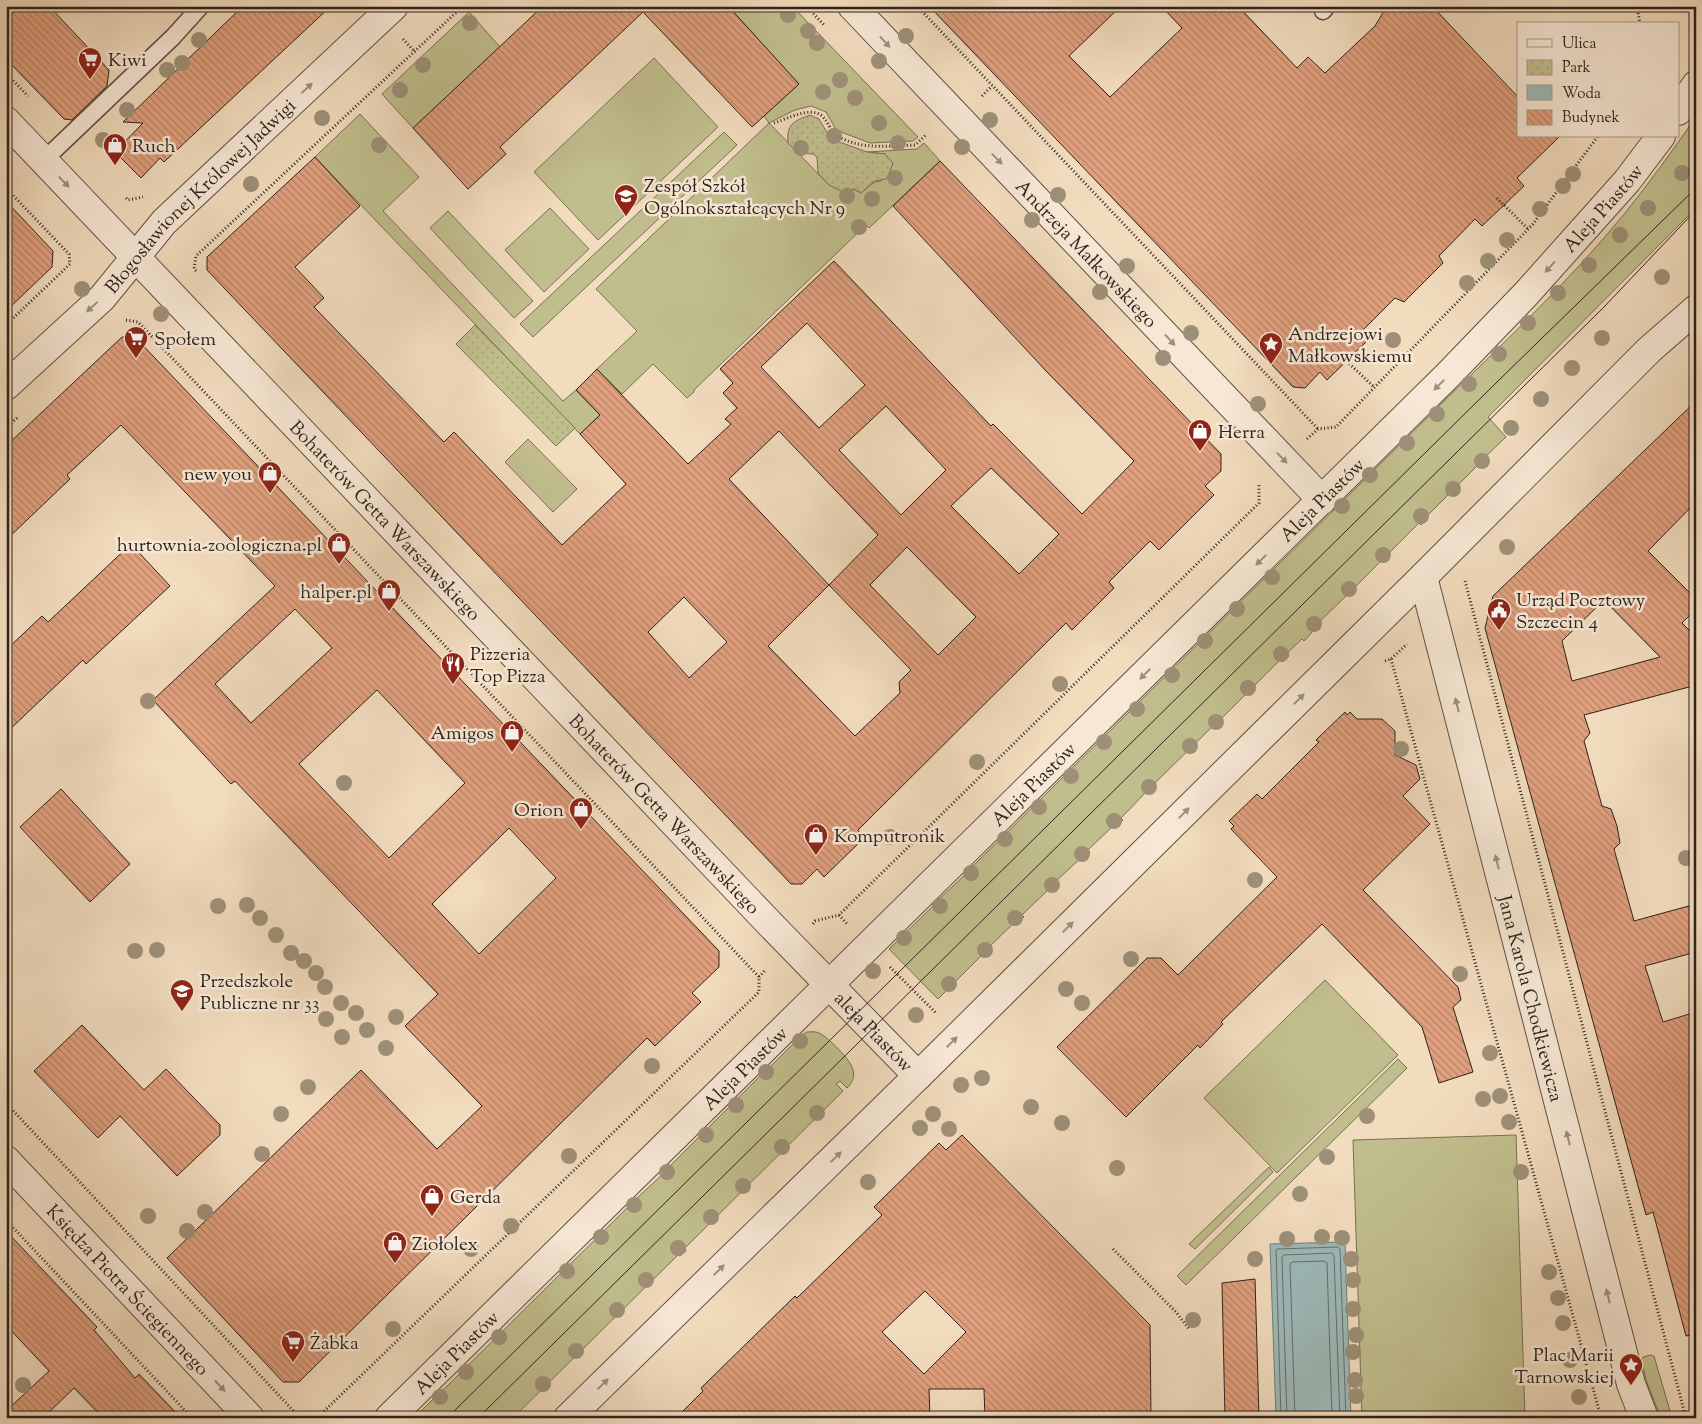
<svg xmlns="http://www.w3.org/2000/svg" width="1702" height="1424" viewBox="0 0 1702 1424" font-family="'Sorts Mill Goudy',serif">
	<style>
		.grass { fill: #c1be8d; stroke: #787055 }
		.park { fill: url(#park-dots); stroke: #787055 }
		.water { fill: #9dbab9; stroke: #717d7b }
		.lines { fill: none; stroke-linecap: round; stroke-linejoin: round }
		.shore { stroke: #666e6b; stroke-width: 1 }
		.building { fill: url(#building-back-hatch); stroke: #2e221d; fill-rule: evenodd }
		.service-casing { stroke: #5f5045; stroke-width: 19 }
		.minor-casing { stroke: #5f5045; stroke-width: 30 }
		.tertiary-casing { stroke: #5f5045; stroke-width: 30 }
		.path { stroke: #2e221d; stroke-width: 3; stroke-dasharray: 1 2.5; stroke-linecap: butt }
		.service { stroke: #f7e8d5; stroke-width: 16 }
		.minor { stroke: #f7e8d5; stroke-width: 28 }
		.tertiary { stroke: #f7e8d5; stroke-width: 28 }
		.tram { stroke: #2e221d; stroke-width: 1 }
		.tree { fill: #9e9078 }
		.oneway { fill: #9d8f82 }
		.labels { text-anchor: middle; stroke-width: 5; stroke-linejoin: round; paint-order: stroke }
		.poi-label { font-size: 19px; fill: #2e221d; stroke: #f7e8d5; text-anchor: start }
		.street-label { font-size: 19px; fill: #2e221d; stroke: #f7e8d5 }
	</style>
	<defs>
		<pattern id="park-dots" width="8" height="8" patternUnits="userSpaceOnUse" patternTransform="scale(1.25)"><rect width="8" height="8" fill="#c1be8d"/><path d="M2 2h.1M6 6h.1" fill="none" stroke="#a6a379" stroke-width="1.8" stroke-linecap="round"/></pattern>
		<pattern id="building-back-hatch" width="6" height="6" patternUnits="userSpaceOnUse" patternTransform="scale(1.25)"><rect width="6" height="6" fill="#e1a07e"/><path d="M-1 5l2 2M0 0l6 6M5-1l2 2" fill="none" stroke="#b78267"/></pattern>
	</defs>
	<rect width="100%" height="100%" fill="#f2dcbe"/>
	<filter id="stains"><feTurbulence type="fractalNoise" baseFrequency=".004" numOctaves="4"/><feColorMatrix values="0 0 0 0 .2 0 0 0 0 .09 0 0 0 0 .02 0 0 0 .5 -.17"/></filter>
	<radialGradient id="worn" r=".72"><stop offset=".6" stop-color="#630" stop-opacity="0"/><stop offset="1" stop-color="#630" stop-opacity=".3"/></radialGradient>
	<path class="grass" d="M 728,6 L 792,6 L 918,137 L 913,141 L 870,143 L 841,132 L 835,128 L 826,112 L 811,106 L 795,110 L 769,123 L 829,185 L 854,189 L 859,192 C 870,190 868,182 881,181 L 885,154 L 867,152 L 917,149 L 924,143 L 940,161 L 869,228 L 866,225 L 694,390 L 694,392 L 687,398 L 653,364 L 622,394 L 597,369 L 637,331 L 596,289 L 769,123 L 764,116 L 799,84 Z
		M 469,12 L 500,47 L 413,128 L 382,94 Z
		M 654,58 L 718,127 L 598,240 L 534,172 Z
		M 360,114 L 419,177 L 383,211 L 563,401 L 576,390 L 600,415 L 580,434 L 315,157 Z
		M 1696,117 L 1696,208 L 1488,417 L 1506,437 L 1485,457 L 1487,460 L 1481,466 L 1479,464 L 1426,517 L 1427,519 L 1421,525 L 1419,523 L 1354,588 L 1355,590 L 1349,596 L 1347,595 L 1314,627 L 1315,629 L 1304,641 L 1302,639 L 1287,653 L 1289,656 L 1282,662 L 1280,660 L 1254,686 L 1255,689 L 1249,694 L 1248,692 L 1221,719 L 1222,721 L 1217,727 L 1214,725 L 1154,784 L 1156,787 L 1150,792 L 1148,790 L 1121,818 L 1123,820 L 1117,826 L 1115,824 L 1088,850 L 1090,852 L 1084,858 L 1082,857 L 1055,882 L 1057,885 L 1051,891 L 1049,889 L 1022,915 L 1024,917 L 1018,923 L 1016,921 L 988,948 L 990,951 L 984,956 L 982,955 L 938,999 L 889,949 L 933,906 L 931,903 L 937,897 L 939,899 L 967,873 L 964,870 L 971,864 L 973,866 L 1430,415 L 1429,412 L 1435,407 L 1437,408 C 1501,345 1568,283 1625,213 C 1650,182 1673,150 1696,117 Z
		M 724,132 L 737,145 L 533,337 L 520,324 Z
		M 550,208 L 589,249 L 544,292 L 505,250 Z
		M 448,211 L 533,301 L 514,318 L 430,228 Z
		M 528,439 L 577,489 L 553,512 L 505,462 Z
		M 1325,980 L 1398,1055 L 1277,1173 L 1204,1098 Z
		M 807,1032 C 812,1032 815,1031 819,1033 C 828,1037 852,1061 853,1070 C 855,1077 852,1083 847,1088 L 840,1081 L 836,1084 L 843,1091 L 685,1248 L 686,1251 L 680,1256 L 678,1255 L 513,1418 L 414,1418 L 434,1398 L 433,1396 L 438,1390 L 441,1392 L 629,1206 L 628,1204 L 634,1198 L 636,1199 L 664,1173 L 662,1170 L 668,1164 L 670,1166 L 763,1073 L 762,1071 L 768,1065 L 770,1067 L 802,1035 Z
		M 1398,1059 L 1407,1068 L 1186,1285 L 1177,1276 Z
		M 1516,1135 L 1525,1418 L 1362,1418 L 1353,1140 Z
		M 1269,1167 L 1273,1172 L 1195,1249 L 1189,1244 Z
		M 1650,1355 L 1654,1356 L 1672,1418 L 1661,1418 L 1647,1383 L 1641,1360 L 1643,1357 Z"/>
	<path class="park" d="M 810,115 L 819,119 L 828,134 L 834,140 L 867,152 L 885,154 L 893,163 L 889,174 L 886,179 L 874,181 L 861,193 L 854,189 L 843,192 L 829,185 L 818,173 L 817,157 L 813,154 L 798,153 L 788,143 C 786,124 794,121 810,115 Z
		M 475,325 L 575,428 L 556,446 L 456,344 Z"/>
	<path class="water" d="M 1345,1242 L 1351,1418 L 1276,1418 L 1270,1244 Z"/>
	<g class="lines">
		<path class="shore" d="M 1281,1418 L 1276,1250 L 1278,1249 L 1338,1247 L 1340,1249 L 1346,1418
			M 1287,1418 L 1282,1257 L 1284,1255 L 1332,1253 L 1334,1256 L 1340,1418
			M 1295,1418 L 1290,1264 L 1292,1262 L 1324,1261 L 1327,1263 L 1332,1418"/>
	</g>
	<path class="building" d="M 6,6 L 49,6 L 109,70 L 107,86 L 72,120 L 64,119 L 6,59 Z
		M 243,6 L 331,6 L 164,162 L 160,158 L 141,178 L 115,152 L 143,123 L 123,122 Z
		M 543,6 L 728,6 L 799,84 L 752,127 L 643,12 L 500,147 L 506,154 L 468,189 L 413,128 Z
		M 929,6 L 1121,6 L 1069,56 L 1110,97 L 1182,28 L 1161,6 L 1238,6 L 1297,68 L 1308,57 L 1325,73 L 1375,26 L 1387,6 L 1432,6 L 1518,97 L 1518,136 L 1560,136 L 1517,178 L 1524,186 L 1482,226 L 1475,219 L 1439,256 L 1443,263 L 1404,302 L 1395,298 L 1360,333 L 1368,340 L 1327,380 L 1320,372 L 1305,388 L 1293,387 Z
		M 315,157 L 360,206 L 295,267 L 324,298 L 314,307 L 444,442 L 454,432 L 562,545 L 626,484 L 580,434 L 600,415 L 576,390 L 597,369 L 688,464 L 731,424 L 725,419 L 737,408 L 723,393 L 733,383 L 720,369 L 834,261 L 991,426 L 993,424 L 1082,514 L 1134,461 L 1047,372 L 893,206 L 940,161 L 1221,454 L 1221,471 L 1205,486 L 1214,495 L 1159,550 L 1150,541 L 1109,582 L 1114,588 L 1072,630 L 1066,623 L 858,830 L 864,838 L 824,877 L 817,869 L 802,884 L 791,884 L 207,270 L 207,257 ZM 807,323 L 865,385 L 819,428 L 761,367 ZM 886,406 L 946,470 L 901,515 L 839,450 ZM 779,431 L 878,535 L 829,585 L 729,479 ZM 991,468 L 1059,534 L 1019,574 L 951,506 ZM 907,547 L 976,617 L 938,655 L 870,585 ZM 829,585 L 911,670 L 899,682 L 900,693 L 855,736 L 768,646 ZM 684,597 L 727,642 L 689,678 L 648,632 Z
		M 6,201 L 53,251 L 52,267 L 6,311 Z
		M 122,337 L 135,337 L 719,951 L 719,967 L 692,993 L 701,1002 L 655,1046 L 647,1038 L 299,1382 L 283,1382 L 167,1258 L 361,1070 L 437,1149 L 482,1106 L 405,1026 L 438,994 L 235,781 L 231,784 L 153,700 L 275,586 L 121,425 L 67,475 L 70,479 L 6,540 L 6,446 ZM 295,609 L 332,648 L 251,723 L 215,684 ZM 377,690 L 465,783 L 389,858 L 299,764 ZM 509,828 L 556,878 L 479,954 L 432,904 Z
		M 1696,401 L 1696,502 L 1648,551 L 1696,599 L 1696,609 L 1682,623 L 1696,637 L 1696,694 L 1689,687 L 1584,715 L 1590,733 L 1584,741 L 1602,806 L 1611,809 L 1617,826 L 1620,843 L 1614,849 L 1634,921 L 1696,904 L 1696,952 L 1645,966 L 1663,1022 L 1696,1012 L 1696,1334 L 1686,1336 L 1653,1212 L 1646,1215 L 1485,628 L 1493,596 ZM 1604,600 L 1660,657 L 1572,681 L 1562,641 Z
		M 131,544 L 170,586 L 86,664 L 83,660 L 6,733 L 6,650 L 42,616 L 48,622 Z
		M 1345,712 L 1347,715 L 1350,712 L 1357,719 L 1382,719 L 1395,731 L 1395,755 L 1416,765 L 1420,779 L 1403,796 L 1430,824 L 1363,890 L 1458,987 L 1461,1000 L 1453,1007 L 1473,1072 L 1439,1083 L 1422,1027 L 1322,924 L 1221,1022 L 1223,1024 L 1200,1048 L 1198,1045 L 1126,1117 L 1057,1047 L 1147,958 L 1161,958 L 1178,975 L 1277,877 L 1231,829 L 1234,826 L 1229,821 L 1257,794 L 1262,799 L 1319,742 L 1316,740 Z
		M 61,789 L 130,864 L 90,902 L 20,827 Z
		M 82,1025 L 144,1090 L 166,1069 L 220,1125 L 220,1135 L 177,1176 L 120,1116 L 98,1138 L 34,1071 Z
		M 962,1135 L 1150,1325 L 1151,1418 L 985,1418 L 984,1389 L 929,1389 L 930,1418 L 676,1418 L 703,1391 L 701,1388 L 795,1296 L 797,1298 L 882,1215 L 874,1207 L 939,1143 L 946,1150 ZM 925,1291 L 966,1332 L 924,1374 L 882,1332 Z
		M 6,1231 L 97,1327 L 94,1330 L 135,1378 L 139,1374 L 181,1418 L 103,1418 L 74,1388 L 43,1418 L 6,1418 L 6,1411 L 49,1371 L 6,1325 Z
		M 1255,1279 L 1259,1418 L 1225,1418 L 1222,1283 Z"/>
	<g class="lines">
		<g class="service-casing">
			<path id="service" d="M 1323,11 L 1327,6
				M 44,160 L 173,37 L 201,6"/>
		</g>
		<g class="minor-casing">
			<g id="minor">
				<path id="s1" d="M 852,6 L 1322,500"/>
				<path id="s2" d="M 6,121 L 771,925 L 918,1076"/>
				<path id="s3" d="M 6,386 L 102,298 L 164,222 L 394,6"/>
				<path id="s4" d="M 1423,577 L 1631,1384 L 1644,1418"/>
				<path id="s5" d="M 6,1160 L 250,1418"/>
			</g>
		</g>
		<g class="tertiary-casing">
			<g id="tertiary">
				<path d="M 1678,111 L 1696,85"/>
				<path id="s6" d="M 389,1418 L 1448,375 L 1526,294 L 1627,181 L 1661,136"/>
				<path d="M 568,1418 L 926,1068 L 1423,577 L 1649,350 L 1696,309"/>
			</g>
		</g>
		<path class="path" d="M 806,6 L 825,26
			M 917,6 L 1318,429
			M 1637,6 L 1640,24
			M 403,39 L 415,52
			M 6,73 L 28,96
			M 982,96 L 992,86
			M 774,123 C 787,119 810,106 822,116 C 829,122 830,132 839,137 C 863,150 889,146 915,145 L 927,134
			M 6,188 L 69,254 L 70,264 L 6,325
			M 126,198 L 128,200 L 143,197
			M 1497,198 L 1528,229
			M 196,271 L 194,269 L 196,256 L 463,6
			M 126,320 L 138,322 L 759,977 L 759,992 L 317,1418
			M 1339,354 L 1374,387
			M 6,428 L 18,417
			M 1307,439 L 1318,429 L 1336,427 L 1533,224 L 1598,136
			M 1465,581 L 1686,1418
			M 1391,659 L 1599,1410
			M 1385,661 L 1391,659 L 1407,644
			M 839,915 L 847,924
			M 813,924 L 815,921 L 839,915 L 1259,503 L 1259,483
			M 890,967 L 937,1014
			M 759,977 L 766,969
			M 6,1103 L 300,1418
			M 6,1220 L 192,1418
			M 1113,1249 L 1176,1312 L 1189,1329"/>
		<use href="#service" class="service"/>
		<use href="#minor" class="minor"/>
		<use href="#tertiary" class="tertiary"/>
		<path class="tram" d="M 447,1418 L 1497,382 L 1696,188
			M 478,1418 L 1604,307 L 1696,210"/>
	</g>
	<g class="tree">
		<circle cx="788" cy="15" r="8"/>
		<circle cx="470" cy="23" r="8"/>
		<circle cx="808" cy="31" r="8"/>
		<circle cx="906" cy="36" r="8"/>
		<circle cx="199" cy="40" r="8"/>
		<circle cx="817" cy="43" r="8"/>
		<circle cx="879" cy="61" r="8"/>
		<circle cx="182" cy="63" r="8"/>
		<circle cx="423" cy="65" r="8"/>
		<circle cx="167" cy="70" r="8"/>
		<circle cx="840" cy="80" r="8"/>
		<circle cx="400" cy="90" r="8"/>
		<circle cx="823" cy="92" r="8"/>
		<circle cx="855" cy="98" r="8"/>
		<circle cx="127" cy="110" r="8"/>
		<circle cx="322" cy="118" r="8"/>
		<circle cx="990" cy="120" r="8"/>
		<circle cx="879" cy="123" r="8"/>
		<circle cx="834" cy="136" r="8"/>
		<circle cx="103" cy="140" r="8"/>
		<circle cx="898" cy="143" r="8"/>
		<circle cx="379" cy="145" r="8"/>
		<circle cx="962" cy="147" r="8"/>
		<circle cx="801" cy="148" r="8"/>
		<circle cx="1682" cy="173" r="8"/>
		<circle cx="1573" cy="174" r="8"/>
		<circle cx="895" cy="178" r="8"/>
		<circle cx="251" cy="184" r="8"/>
		<circle cx="1563" cy="186" r="8"/>
		<circle cx="1058" cy="195" r="8"/>
		<circle cx="847" cy="196" r="8"/>
		<circle cx="872" cy="199" r="8"/>
		<circle cx="1648" cy="208" r="8"/>
		<circle cx="1540" cy="209" r="8"/>
		<circle cx="1032" cy="220" r="8"/>
		<circle cx="859" cy="227" r="8"/>
		<circle cx="1620" cy="235" r="8"/>
		<circle cx="1507" cy="240" r="8"/>
		<circle cx="1488" cy="261" r="8"/>
		<circle cx="1589" cy="265" r="8"/>
		<circle cx="1127" cy="266" r="8"/>
		<circle cx="1662" cy="277" r="8"/>
		<circle cx="1467" cy="283" r="8"/>
		<circle cx="82" cy="289" r="8"/>
		<circle cx="1100" cy="292" r="8"/>
		<circle cx="1558" cy="293" r="8"/>
		<circle cx="161" cy="314" r="8"/>
		<circle cx="1528" cy="323" r="8"/>
		<circle cx="1191" cy="333" r="8"/>
		<circle cx="1602" cy="338" r="8"/>
		<circle cx="1393" cy="340" r="8"/>
		<circle cx="1499" cy="354" r="8"/>
		<circle cx="1163" cy="358" r="8"/>
		<circle cx="1572" cy="368" r="8"/>
		<circle cx="1469" cy="384" r="8"/>
		<circle cx="1541" cy="399" r="8"/>
		<circle cx="1258" cy="404" r="8"/>
		<circle cx="1437" cy="414" r="8"/>
		<circle cx="1511" cy="428" r="8"/>
		<circle cx="1229" cy="431" r="8"/>
		<circle cx="1407" cy="443" r="8"/>
		<circle cx="1482" cy="461" r="8"/>
		<circle cx="1370" cy="475" r="8"/>
		<circle cx="1453" cy="489" r="8"/>
		<circle cx="1342" cy="506" r="8"/>
		<circle cx="1421" cy="516" r="8"/>
		<circle cx="1507" cy="547" r="8"/>
		<circle cx="1383" cy="555" r="8"/>
		<circle cx="1272" cy="577" r="8"/>
		<circle cx="1349" cy="589" r="8"/>
		<circle cx="1237" cy="609" r="8"/>
		<circle cx="1314" cy="624" r="8"/>
		<circle cx="1205" cy="641" r="8"/>
		<circle cx="1281" cy="654" r="8"/>
		<circle cx="1172" cy="675" r="8"/>
		<circle cx="1060" cy="684" r="8"/>
		<circle cx="1248" cy="688" r="8"/>
		<circle cx="148" cy="701" r="8"/>
		<circle cx="1137" cy="709" r="8"/>
		<circle cx="1216" cy="722" r="8"/>
		<circle cx="1104" cy="742" r="8"/>
		<circle cx="1190" cy="746" r="8"/>
		<circle cx="1401" cy="749" r="8"/>
		<circle cx="977" cy="762" r="8"/>
		<circle cx="1071" cy="776" r="8"/>
		<circle cx="344" cy="783" r="8"/>
		<circle cx="1149" cy="787" r="8"/>
		<circle cx="1039" cy="807" r="8"/>
		<circle cx="1114" cy="821" r="8"/>
		<circle cx="890" cy="837" r="8"/>
		<circle cx="1005" cy="839" r="8"/>
		<circle cx="1082" cy="854" r="8"/>
		<circle cx="1686" cy="858" r="8"/>
		<circle cx="971" cy="873" r="8"/>
		<circle cx="1255" cy="880" r="8"/>
		<circle cx="1052" cy="885" r="8"/>
		<circle cx="247" cy="905" r="8"/>
		<circle cx="218" cy="906" r="8"/>
		<circle cx="940" cy="906" r="8"/>
		<circle cx="260" cy="918" r="8"/>
		<circle cx="1015" cy="918" r="8"/>
		<circle cx="276" cy="935" r="8"/>
		<circle cx="904" cy="938" r="8"/>
		<circle cx="157" cy="950" r="8"/>
		<circle cx="985" cy="950" r="8"/>
		<circle cx="135" cy="951" r="8"/>
		<circle cx="291" cy="953" r="8"/>
		<circle cx="1131" cy="959" r="8"/>
		<circle cx="304" cy="961" r="8"/>
		<circle cx="873" cy="971" r="8"/>
		<circle cx="316" cy="973" r="8"/>
		<circle cx="1460" cy="974" r="8"/>
		<circle cx="949" cy="984" r="8"/>
		<circle cx="325" cy="987" r="8"/>
		<circle cx="1066" cy="989" r="8"/>
		<circle cx="341" cy="1003" r="8"/>
		<circle cx="1082" cy="1003" r="8"/>
		<circle cx="356" cy="1013" r="8"/>
		<circle cx="916" cy="1015" r="8"/>
		<circle cx="396" cy="1017" r="8"/>
		<circle cx="326" cy="1019" r="8"/>
		<circle cx="367" cy="1030" r="8"/>
		<circle cx="342" cy="1037" r="8"/>
		<circle cx="800" cy="1041" r="8"/>
		<circle cx="386" cy="1048" r="8"/>
		<circle cx="1490" cy="1053" r="8"/>
		<circle cx="652" cy="1066" r="8"/>
		<circle cx="766" cy="1072" r="8"/>
		<circle cx="982" cy="1078" r="8"/>
		<circle cx="961" cy="1085" r="8"/>
		<circle cx="308" cy="1087" r="8"/>
		<circle cx="1500" cy="1096" r="8"/>
		<circle cx="1483" cy="1099" r="8"/>
		<circle cx="736" cy="1105" r="8"/>
		<circle cx="1031" cy="1107" r="8"/>
		<circle cx="817" cy="1113" r="8"/>
		<circle cx="281" cy="1114" r="8"/>
		<circle cx="933" cy="1114" r="8"/>
		<circle cx="1367" cy="1116" r="8"/>
		<circle cx="1509" cy="1122" r="8"/>
		<circle cx="1062" cy="1123" r="8"/>
		<circle cx="920" cy="1128" r="8"/>
		<circle cx="949" cy="1129" r="8"/>
		<circle cx="706" cy="1135" r="8"/>
		<circle cx="782" cy="1147" r="8"/>
		<circle cx="262" cy="1154" r="8"/>
		<circle cx="569" cy="1156" r="8"/>
		<circle cx="1327" cy="1157" r="8"/>
		<circle cx="1117" cy="1168" r="8"/>
		<circle cx="667" cy="1172" r="8"/>
		<circle cx="1521" cy="1172" r="8"/>
		<circle cx="868" cy="1182" r="8"/>
		<circle cx="743" cy="1186" r="8"/>
		<circle cx="1300" cy="1194" r="8"/>
		<circle cx="634" cy="1205" r="8"/>
		<circle cx="205" cy="1212" r="8"/>
		<circle cx="148" cy="1216" r="8"/>
		<circle cx="711" cy="1217" r="8"/>
		<circle cx="511" cy="1226" r="8"/>
		<circle cx="187" cy="1231" r="8"/>
		<circle cx="601" cy="1237" r="8"/>
		<circle cx="1322" cy="1237" r="8"/>
		<circle cx="1342" cy="1238" r="8"/>
		<circle cx="1287" cy="1239" r="8"/>
		<circle cx="678" cy="1248" r="8"/>
		<circle cx="471" cy="1249" r="8"/>
		<circle cx="1255" cy="1259" r="8"/>
		<circle cx="1351" cy="1259" r="8"/>
		<circle cx="567" cy="1271" r="8"/>
		<circle cx="1549" cy="1272" r="8"/>
		<circle cx="646" cy="1280" r="8"/>
		<circle cx="1353" cy="1280" r="8"/>
		<circle cx="1558" cy="1298" r="8"/>
		<circle cx="1353" cy="1309" r="8"/>
		<circle cx="617" cy="1310" r="8"/>
		<circle cx="1193" cy="1320" r="8"/>
		<circle cx="1563" cy="1323" r="8"/>
		<circle cx="393" cy="1329" r="8"/>
		<circle cx="1356" cy="1335" r="8"/>
		<circle cx="499" cy="1337" r="8"/>
		<circle cx="576" cy="1351" r="8"/>
		<circle cx="1353" cy="1352" r="8"/>
		<circle cx="1570" cy="1360" r="8"/>
		<circle cx="466" cy="1372" r="8"/>
		<circle cx="1355" cy="1380" r="8"/>
		<circle cx="543" cy="1384" r="8"/>
		<circle cx="23" cy="1385" r="8"/>
		<circle cx="1356" cy="1396" r="8"/>
		<circle cx="440" cy="1397" r="8"/>
		<circle cx="1579" cy="1397" r="8"/>
	</g>
	<defs><path id="oneway-solid" d="M-6-.8H1V-3.2L6.5 0L1 3.2V.8H-6Z" transform="scale(1.25)"/></defs>
	<g class="oneway">
		<use href="#oneway-solid" transform="translate(885 42) rotate(47)"/>
		<use href="#oneway-solid" transform="translate(307 88) rotate(-43)"/>
		<use href="#oneway-solid" transform="translate(997 159) rotate(46)"/>
		<use href="#oneway-solid" transform="translate(64 182) rotate(46)"/>
		<use href="#oneway-solid" transform="translate(1550 267) rotate(132)"/>
		<use href="#oneway-solid" transform="translate(92 307) rotate(138)"/>
		<use href="#oneway-solid" transform="translate(1170 340) rotate(47)"/>
		<use href="#oneway-solid" transform="translate(1439 385) rotate(135)"/>
		<use href="#oneway-solid" transform="translate(1282 458) rotate(46)"/>
		<use href="#oneway-solid" transform="translate(1261 560) rotate(135)"/>
		<use href="#oneway-solid" transform="translate(1145 674) rotate(135)"/>
		<use href="#oneway-solid" transform="translate(1299 699) rotate(-45)"/>
		<use href="#oneway-solid" transform="translate(1457 705) rotate(-104)"/>
		<use href="#oneway-solid" transform="translate(1184 813) rotate(-45)"/>
		<use href="#oneway-solid" transform="translate(1497 862) rotate(-104)"/>
		<use href="#oneway-solid" transform="translate(1068 927) rotate(-45)"/>
		<use href="#oneway-solid" transform="translate(952 1042) rotate(-45)"/>
		<use href="#oneway-solid" transform="translate(1568 1138) rotate(-104)"/>
		<use href="#oneway-solid" transform="translate(836 1157) rotate(-44)"/>
		<use href="#oneway-solid" transform="translate(719 1270) rotate(-44)"/>
		<use href="#oneway-solid" transform="translate(1608 1296) rotate(-104)"/>
		<use href="#oneway-solid" transform="translate(603 1384) rotate(-44)"/>
		<use href="#oneway-solid" transform="translate(220 1386) rotate(47)"/>
	</g>
	<defs>
		<g id="supermarket-pin" transform="scale(1.25)"><path d="M0 17L-7.5 6A9.5 9.5 0 1 1 7.5 6Z" fill="#8f2418" stroke="#f7e8d5"/><path d="M-6-5.5h2.5l.6 2H6L4.5 2H-2.5L-4.4-4H-6ZM-1.5 3.2a1.3 1.3 0 1 0 .1 0ZM3 3.2a1.3 1.3 0 1 0 .1 0Z" fill="#fff"/></g>
		<g id="shop-pin" transform="scale(1.25)"><path d="M0 17L-7.5 6A9.5 9.5 0 1 1 7.5 6Z" fill="#8f2418" stroke="#f7e8d5"/><path d="M-5-2.5h2.3a2.7 3.5 0 0 1 5.4 0H5L5.5 6h-11ZM-1.5-2.5h3a1.5 2.3 0 0 0-3 0Z" fill="#fff"/></g>
		<g id="school-pin" transform="scale(1.25)"><path d="M0 17L-7.5 6A9.5 9.5 0 1 1 7.5 6Z" fill="#8f2418" stroke="#f7e8d5"/><path d="M0-5L7-2L0 1L-7-2ZM-4 1L0 2.5L4 1V4Q0 6-4 4Z" fill="#fff"/></g>
		<g id="sight-pin" transform="scale(1.25)"><path d="M0 17L-7.5 6A9.5 9.5 0 1 1 7.5 6Z" fill="#8f2418" stroke="#f7e8d5"/><path d="M0-6L1.8-2.2L6-1.7L2.9 1.2L3.7 5.4L0 3.3L-3.7 5.4L-2.9 1.2L-6-1.7L-1.8-2.2Z" fill="#fff"/></g>
		<g id="civic-pin" transform="scale(1.25)"><path d="M0 17L-7.5 6A9.5 9.5 0 1 1 7.5 6Z" fill="#8f2418" stroke="#f7e8d5"/><path d="M-.6-6.5H3V-4.5H.6V-3L4-1V1h2V6H-6V1h2V-1L-.6-3ZM-1.2 2.5V6h2.4V2.5Z" fill="#fff"/></g>
		<g id="restaurant-pin" transform="scale(1.25)"><path d="M0 17L-7.5 6A9.5 9.5 0 1 1 7.5 6Z" fill="#8f2418" stroke="#f7e8d5"/><path d="M-5-6h1v4h1v-4h1v4h1v-4h1v5L-1.5 .5V6h-2V.5L-5-1ZM5-6V6H3V1.5H1.5Q1.5-4 5-6Z" fill="#fff"/></g>
	</defs>
	<g fill-rule="evenodd">
		<use href="#supermarket-pin" x="90" y="59"/>
		<use href="#shop-pin" x="115" y="145"/>
		<use href="#school-pin" x="626" y="196"/>
		<use href="#supermarket-pin" x="136" y="338"/>
		<use href="#sight-pin" x="1271" y="344"/>
		<use href="#shop-pin" x="1200" y="431"/>
		<use href="#shop-pin" x="270" y="473"/>
		<use href="#shop-pin" x="339" y="544"/>
		<use href="#shop-pin" x="389" y="591"/>
		<use href="#civic-pin" x="1499" y="610"/>
		<use href="#restaurant-pin" x="453" y="664"/>
		<use href="#shop-pin" x="512" y="732"/>
		<use href="#shop-pin" x="581" y="809"/>
		<use href="#shop-pin" x="816" y="835"/>
		<use href="#school-pin" x="182" y="991"/>
		<use href="#shop-pin" x="432" y="1196"/>
		<use href="#shop-pin" x="395" y="1243"/>
		<use href="#supermarket-pin" x="293" y="1342"/>
		<use href="#sight-pin" x="1631" y="1365"/>
	</g>
	<g class="labels">
		<g class="poi-label">
			<text x="108" y="66">Kiwi</text>
			<text x="132" y="152">Ruch</text>
			<text x="644" y="192">Zespół Szkół<tspan x="644" dy="22">Ogólnokształcących Nr 9</tspan></text>
			<text x="1288" y="340">Andrzejowi<tspan x="1288" dy="22">Małkowskiemu</tspan></text>
			<text x="154" y="345">Społem</text>
			<text x="1218" y="438">Herra</text>
			<text x="252" y="480" text-anchor="end">new you</text>
			<text x="322" y="551" text-anchor="end">hurtownia-zoologiczna.pl</text>
			<text x="372" y="598" text-anchor="end">halper.pl</text>
			<text x="1516" y="606">Urząd Pocztowy<tspan x="1516" dy="22">Szczecin 4</tspan></text>
			<text x="470" y="660">Pizzeria<tspan x="470" dy="22">Top Pizza</tspan></text>
			<text x="494" y="739" text-anchor="end">Amigos</text>
			<text x="564" y="816" text-anchor="end">Orion</text>
			<text x="834" y="842">Komputronik</text>
			<text x="200" y="987">Przedszkole<tspan x="200" dy="22">Publiczne nr 33</tspan></text>
			<text x="450" y="1203">Gerda</text>
			<text x="412" y="1250">Ziołolex</text>
			<text x="310" y="1349">Żabka</text>
			<text x="1614" y="1361" text-anchor="end">Plac Marii<tspan x="1614" dy="22">Tarnowskiej</tspan></text>
		</g>
		<g class="street-label">
			<text dy="7" stroke="none"><textPath href="#s3" startOffset="272">Błogosławionej Królowej Jadwigi</textPath></text>
			<text dy="7" stroke="none"><textPath href="#s6" startOffset="1714">Aleja Piastów</textPath></text>
			<text dy="7" stroke="none"><textPath href="#s1" startOffset="341">Andrzeja Małkowskiego</textPath></text>
			<text dy="7" stroke="none"><textPath href="#s6" startOffset="1309">Aleja Piastów</textPath></text>
			<text dy="7" stroke="none"><textPath href="#s2" startOffset="551">Bohaterów Getta Warszawskiego</textPath></text>
			<text dy="7" stroke="none"><textPath href="#s6" startOffset="904">Aleja Piastów</textPath></text>
			<text dy="7" stroke="none"><textPath href="#s2" startOffset="956">Bohaterów Getta Warszawskiego</textPath></text>
			<text dy="7" stroke="none"><textPath href="#s4" startOffset="435">Jana Karola Chodkiewicza</textPath></text>
			<text dy="7" stroke="none"><textPath href="#s2" startOffset="1258">aleja Piastów</textPath></text>
			<text dy="7" stroke="none"><textPath href="#s6" startOffset="499">Aleja Piastów</textPath></text>
			<text dy="7" stroke="none"><textPath href="#s5" startOffset="178">Księdza Piotra Ściegiennego</textPath></text>
			<text dy="7" stroke="none"><textPath href="#s6" startOffset="94">Aleja Piastów</textPath></text>
		</g>
	</g>
	<rect width="1702" height="1424" fill="none" stroke="#f2dcbe" stroke-width="25"/>
	<rect x="8" y="8" width="1687" height="1409" fill="none" stroke="#2e221d" stroke-width="2.5"/>
	<rect x="12" y="12" width="1677" height="1399" fill="none" stroke="#2e221d"/>
	<rect x="1517" y="22" width="162" height="115" fill="#f7e8d5" stroke="#a7998b"/>
	<rect x="1527" y="39" width="25" height="8" fill="#f7e8d5" stroke="#a7998b"/>
	<text x="1562" y="48" font-size="15" fill="#2e221d">Ulica</text>
	<rect x="1527" y="60" width="25" height="15" fill="url(#park-dots)" stroke="#a7998b"/>
	<text x="1562" y="72" font-size="15" fill="#2e221d">Park</text>
	<rect x="1527" y="85" width="25" height="15" fill="#9dbab9" stroke="#a7998b"/>
	<text x="1562" y="98" font-size="15" fill="#2e221d">Woda</text>
	<rect x="1527" y="110" width="25" height="15" fill="url(#building-back-hatch)" stroke="#a7998b"/>
	<text x="1562" y="122" font-size="15" fill="#2e221d">Budynek</text>
	<rect width="100%" height="100%" filter="url(#stains)"/>
	<rect width="100%" height="100%" fill="url(#worn)"/>
</svg>
